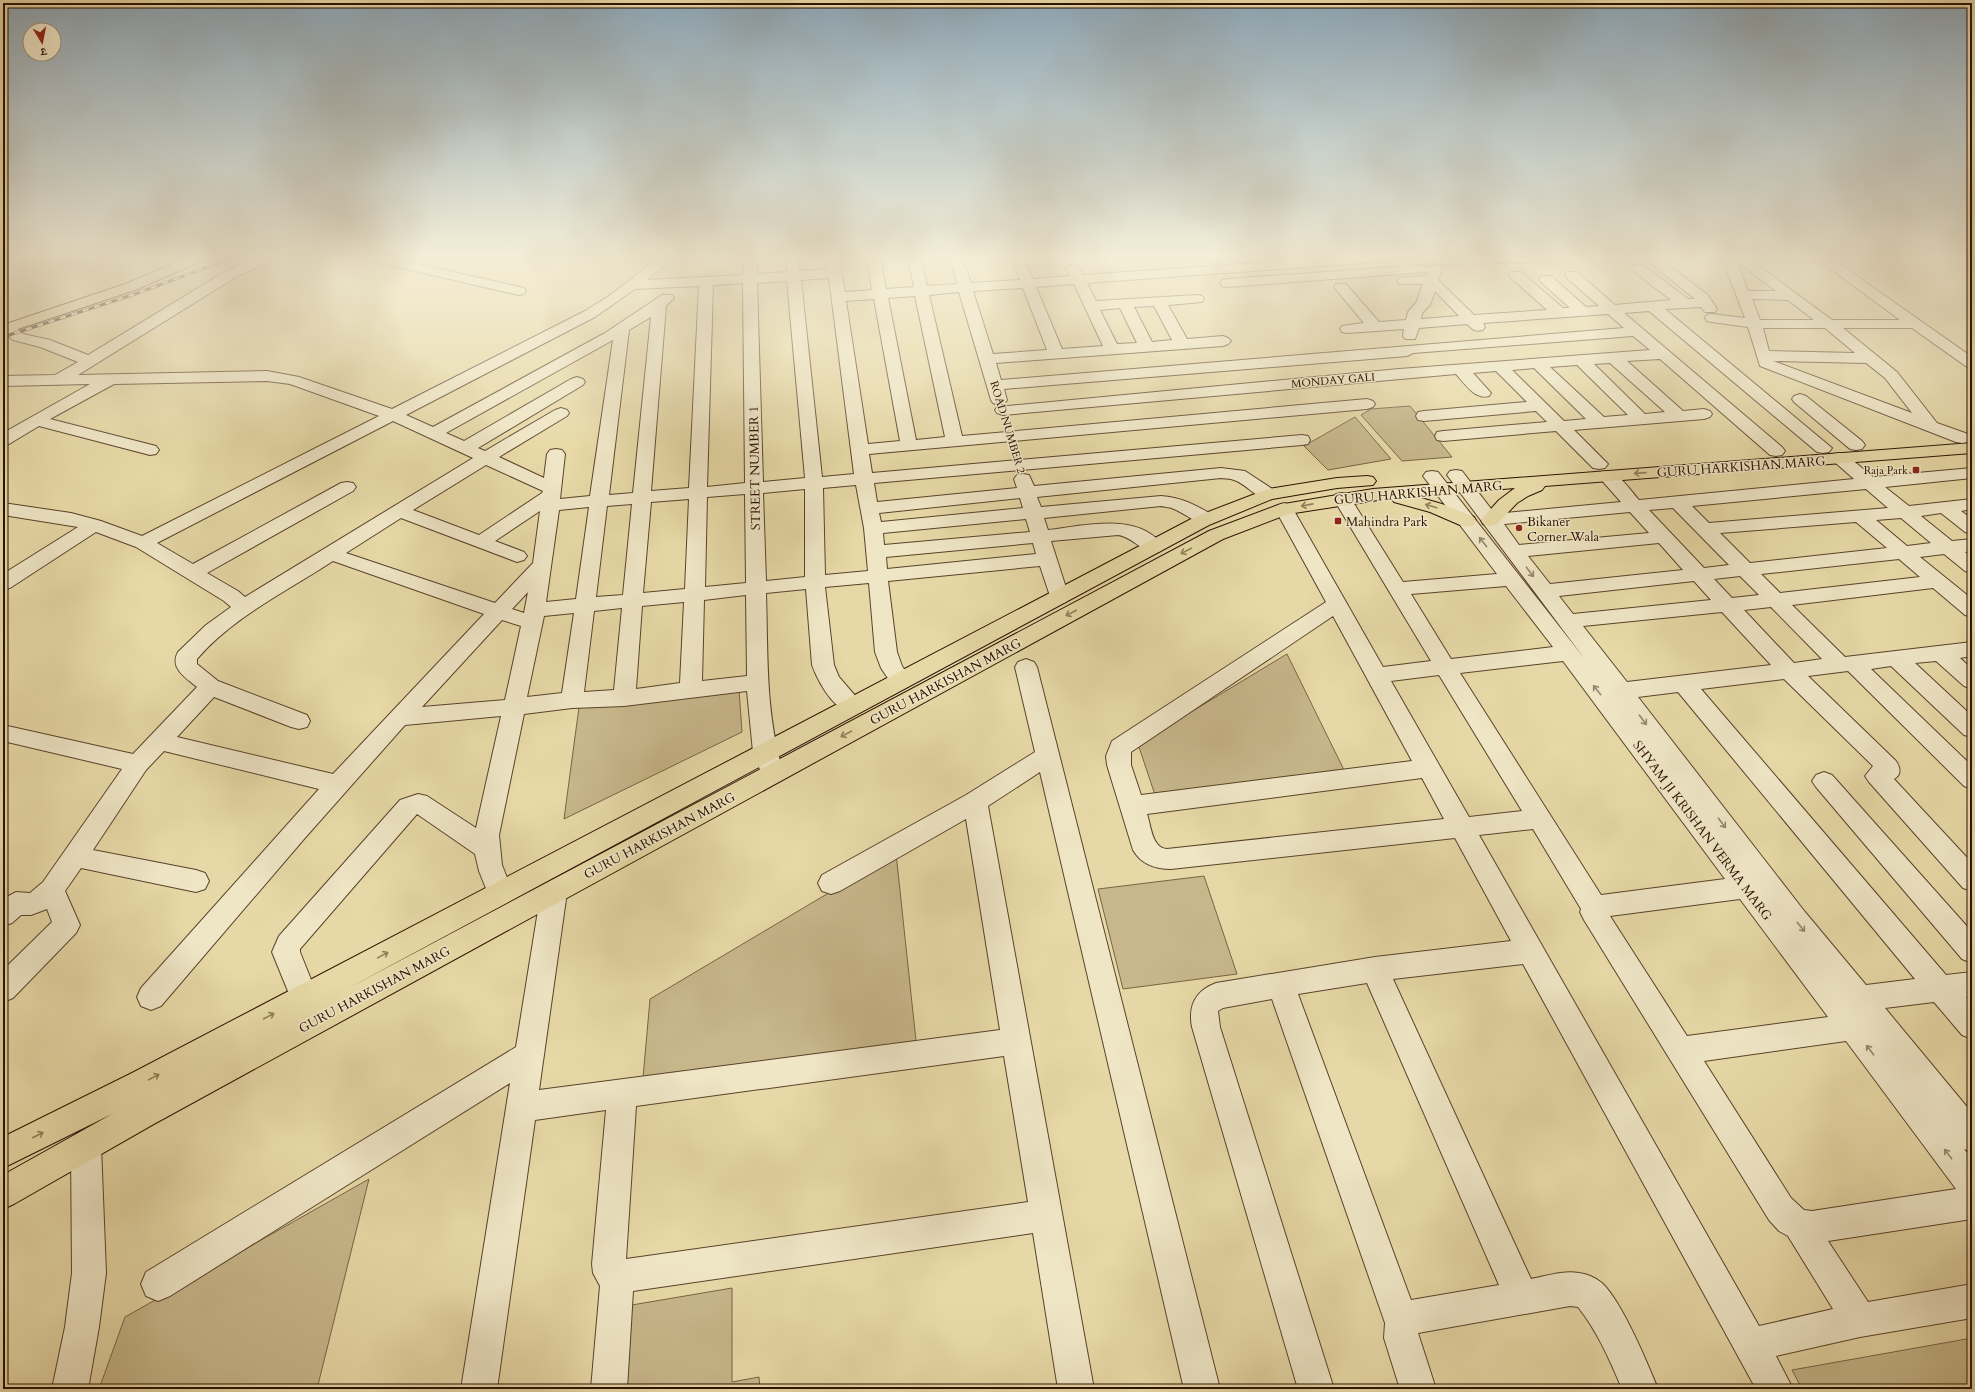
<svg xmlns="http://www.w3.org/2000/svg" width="1975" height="1392" viewBox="0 0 1975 1392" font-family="Cardo,'Noto Serif Devanagari',serif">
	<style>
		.green { fill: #c7b78b; stroke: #796446 }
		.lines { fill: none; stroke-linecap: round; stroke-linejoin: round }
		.minor-casing { stroke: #5a422a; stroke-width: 2 }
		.major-casing { stroke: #2b1001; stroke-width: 2 }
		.minor { fill: #efe6c6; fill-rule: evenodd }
		.major { fill: #e7d9a7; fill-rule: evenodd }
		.rail-casing { stroke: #2b1001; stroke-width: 3 }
		.rail { stroke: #efe6c6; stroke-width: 2; stroke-dasharray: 6; stroke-linecap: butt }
		.oneway { stroke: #927f5c }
		.oneway2 { stroke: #97866d }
		.poi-dot { fill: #8f2418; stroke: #efe6c6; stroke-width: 1.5 }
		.labels { text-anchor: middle; stroke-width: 3; stroke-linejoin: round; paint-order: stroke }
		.far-street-label { font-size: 11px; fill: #2b1001; stroke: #efe6c6 }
		.far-poi-label { font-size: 11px; fill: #2b1001; stroke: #efe6c6; text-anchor: end }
		.street-label { font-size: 13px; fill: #2b1001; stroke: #efe6c6 }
		.poi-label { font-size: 13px; fill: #2b1001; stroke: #efe6c6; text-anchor: start }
	</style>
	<rect width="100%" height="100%" fill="#e7d9a7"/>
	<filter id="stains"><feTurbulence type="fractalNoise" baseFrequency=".005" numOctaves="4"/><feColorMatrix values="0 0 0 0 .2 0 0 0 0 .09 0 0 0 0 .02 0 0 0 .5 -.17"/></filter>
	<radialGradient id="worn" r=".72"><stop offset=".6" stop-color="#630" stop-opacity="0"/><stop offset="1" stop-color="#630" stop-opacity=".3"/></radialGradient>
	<path class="green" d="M 1410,406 L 1452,457 L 1402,461 L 1361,415 L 1371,409 Z
		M 1355,417 L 1391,459 L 1328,470 L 1304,446 Z
		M 1287,654 L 1345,772 L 1155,795 L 1138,744 Z
		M 739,690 L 742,732 L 564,819 L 579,707 Z
		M 896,853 L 916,1041 L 643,1078 L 650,999 Z
		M 1204,876 L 1237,974 L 1123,989 L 1098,889 Z
		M 369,1179 L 317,1389 L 99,1389 L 125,1317 Z
		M 732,1288 L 732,1382 L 759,1377 L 760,1389 L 615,1389 L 620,1307 Z
		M 1972,1338 L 1972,1389 L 1802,1389 L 1792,1370 Z"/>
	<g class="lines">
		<g class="minor-casing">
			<path id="minor" d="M 257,258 L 274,258 L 272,261 L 236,277 L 78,375 L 267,371 L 299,377 L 392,409 L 585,311 L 609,296 L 658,258 L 673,258 L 647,280 L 743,275 L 745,258 L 757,258 L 757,274 L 787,272 L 786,258 L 798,258 L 800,271 L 828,269 L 827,258 L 839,258 L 845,292 L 872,290 L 867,258 L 880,258 L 886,289 L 914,287 L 908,258 L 921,258 L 927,286 L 957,284 L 950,258 L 962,258 L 971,283 L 1020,280 L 1012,258 L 1024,258 L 1033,279 L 1070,276 L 1066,268 L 1068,265 L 1078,265 L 1083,275 L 1328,258 L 1384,258 L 1382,261 L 1377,262 L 1087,283 L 1096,301 L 1197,295 L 1202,296 L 1204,299 L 1202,302 L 1168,305 L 1187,339 L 1223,336 L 1228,338 L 1231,341 L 1228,344 L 1223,346 L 996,363 L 1001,380 L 1624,328 L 1608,314 L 1483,323 L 1485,327 L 1483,330 C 1475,332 1473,330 1467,324 L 1419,328 L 1415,339 L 1405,339 L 1403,336 L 1404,329 L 1347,333 L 1342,332 L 1340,329 L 1342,326 L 1364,323 L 1334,287 L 1336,284 L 1346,284 L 1379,322 L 1406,320 L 1408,312 L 1416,303 L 1423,284 L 1399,284 L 1397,281 L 1399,278 L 1426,276 L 1427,272 L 1227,287 L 1222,286 L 1220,283 L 1222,280 L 1227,279 L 1423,265 L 1429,268 L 1435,265 L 1440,266 L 1442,269 L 1438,280 L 1474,315 L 1547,310 L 1511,278 L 1509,275 L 1511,272 L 1521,272 L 1563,308 L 1570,308 L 1541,282 L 1539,279 L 1541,276 L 1551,276 L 1586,307 L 1599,306 L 1567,278 L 1565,275 L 1567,272 L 1577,272 L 1615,305 L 1671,300 L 1633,271 L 1631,268 L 1633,265 L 1643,265 L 1688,299 L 1695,299 L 1644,258 L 1659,258 L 1708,295 L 1717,309 L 1715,312 L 1705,312 L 1701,307 L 1665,309 L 1832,448 L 1829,452 L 1823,453 L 1817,452 L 1649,311 L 1624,313 L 1782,447 L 1785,451 L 1782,455 L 1776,456 L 1770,455 L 1660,359 L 1627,361 L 1683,411 L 1704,409 L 1710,411 L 1712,414 L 1710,417 L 1704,419 L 1574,430 L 1608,464 L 1605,468 L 1599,469 L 1593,468 L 1556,431 L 1443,441 L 1437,440 L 1435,436 L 1437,432 L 1443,431 L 1547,422 L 1536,411 L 1424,421 L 1418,420 L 1416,416 L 1418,412 L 1424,411 L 1527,402 L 1496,371 L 1473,373 L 1491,393 L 1489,396 C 1475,400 1465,384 1456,374 L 1003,415 L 997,413 L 995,410 L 997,407 L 1399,369 L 1650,350 L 1633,336 L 1413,353 L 1407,356 L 1004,389 L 1007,400 L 1005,403 L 999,405 L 993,403 L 991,400 L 959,292 L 929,295 L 962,436 L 1367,399 L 1373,401 L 1375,404 L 1373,407 L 1367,409 L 869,454 L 872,473 L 1302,435 L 1308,436 L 1310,440 L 1308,444 L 1302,445 L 874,483 L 877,502 L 1017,488 L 1014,479 L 1017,475 L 1023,474 L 1029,475 L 1034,486 L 1221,468 L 1245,471 L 1274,490 L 1277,494 L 1274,498 C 1257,502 1249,485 1234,480 C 1230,478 1225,479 1221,478 L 1037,497 L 1041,507 L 1161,496 C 1183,498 1193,504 1213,515 L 1215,519 L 1213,523 C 1198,527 1187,514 1174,509 C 1170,507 1165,507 1161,506 L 1044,518 L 1048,530 C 1084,526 1139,511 1164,547 L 1161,551 C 1143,556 1136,538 1118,535 L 1051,541 L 1069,597 L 1066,602 L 1059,604 L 1052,602 L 1040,566 L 888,581 L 897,652 L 902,666 L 912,681 L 909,686 L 901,689 L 893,686 L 881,668 L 875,652 L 869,583 L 825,587 L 834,665 L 839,677 L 864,706 L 861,712 C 838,719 819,684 812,665 L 806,589 L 766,593 C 768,654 765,716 784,774 L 780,780 L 772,783 L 764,780 L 753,752 L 747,691 L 624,706 L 572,708 L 524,714 L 499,835 L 502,865 L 513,893 L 509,901 L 500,904 L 491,901 L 479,871 L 475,854 L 417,814 L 300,949 L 300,952 L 318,997 L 314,1006 L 304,1010 L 294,1006 L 272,952 L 279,936 L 400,800 L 418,794 L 427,796 L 476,828 L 501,716 L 405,725 L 304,839 L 161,1006 L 151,1010 L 141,1006 L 137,997 L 141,988 L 319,789 L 164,751 L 146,770 L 93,850 L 196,870 L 205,873 L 209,881 L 205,889 L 196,892 L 81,868 L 65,891 L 80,925 L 76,933 L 13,998 L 3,1002 L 3,970 L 52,922 L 47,909 L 31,915 L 21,915 L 12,923 L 3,926 L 3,899 L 16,892 L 30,893 L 43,882 L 122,769 L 3,741 L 3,725 L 133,754 L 197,687 C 186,678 169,668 178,652 L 206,625 L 231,607 L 224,601 L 136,547 L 96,532 L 10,588 L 3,589 L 3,574 L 78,527 L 3,515 L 3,503 L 71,513 L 101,521 L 142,536 L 379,416 L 290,384 L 267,381 L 114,384 L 50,419 L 156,446 L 159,450 L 156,454 L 150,455 L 39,426 L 9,444 L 3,445 L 3,433 L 90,384 L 3,386 L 3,376 L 55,375 L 78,362 L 40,347 L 13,340 L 3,331 L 3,325 L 13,325 L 23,334 L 50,340 L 88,355 L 226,271 ZM 829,278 L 854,474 L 822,477 L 801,280 ZM 787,281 L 805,478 L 763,482 L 757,283 ZM 743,283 L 745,483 L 707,487 L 713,285 ZM 1074,284 L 1103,346 L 1062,349 L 1036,287 ZM 699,286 L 689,488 L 651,491 L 666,306 L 674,298 L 672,295 L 662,295 L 605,333 L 433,427 L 406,415 L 595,317 L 635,289 ZM 1023,288 L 1047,350 L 993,354 L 973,291 ZM 1435,291 L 1459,316 L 1421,319 L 1422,313 L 1430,305 ZM 915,296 L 945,437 L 916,440 L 888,298 ZM 874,299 L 900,441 L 868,444 L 846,301 ZM 1154,306 L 1172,340 L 1152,342 L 1134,307 ZM 1120,308 L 1137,343 L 1117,344 L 1100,310 ZM 651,317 L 633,493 L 609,495 L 629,330 ZM 613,340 L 590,496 L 560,499 L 565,454 L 562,450 L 556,449 L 550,450 L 547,454 L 544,478 L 499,457 L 567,416 L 569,413 L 567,410 L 561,408 L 555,410 L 485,451 L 478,448 L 583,385 L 585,382 L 583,379 L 577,377 L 571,379 L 464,441 L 446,433 ZM 1610,363 L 1665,412 L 1645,414 L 1594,364 ZM 1577,365 L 1628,415 L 1604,417 L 1550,367 ZM 1534,368 L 1586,419 L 1564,421 L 1512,370 ZM 393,421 L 473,458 L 245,597 L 238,591 L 207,573 L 353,491 L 356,487 L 353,483 L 347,482 L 341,483 L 193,564 L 157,543 ZM 486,465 L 543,491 L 542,493 L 479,535 L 413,510 ZM 856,485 L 864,528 L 868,571 L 825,575 L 823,488 ZM 805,489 L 805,577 L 766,581 L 763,493 ZM 745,494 L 746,583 L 705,587 L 707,497 ZM 1020,498 L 1023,508 L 881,522 L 879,513 ZM 689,499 L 685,589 L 643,593 L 651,502 ZM 632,504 L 623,595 L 596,597 L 607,506 ZM 589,507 L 576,599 L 546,602 L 559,510 ZM 540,511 L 533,563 L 495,603 L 346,553 L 401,518 L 517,562 L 524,560 L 527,556 L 524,552 L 495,541 ZM 1026,519 L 1030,532 L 884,545 L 883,533 ZM 1033,543 L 1036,554 L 887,569 L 886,557 ZM 333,561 L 484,614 L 333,774 L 177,737 L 214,697 L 291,727 L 299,729 L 307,727 L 310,721 L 307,715 L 218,681 L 197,664 L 197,659 C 234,616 286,592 333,561 ZM 528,592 L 524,613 L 512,609 ZM 746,595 L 747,676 L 702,681 L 704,600 ZM 684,602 L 680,683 L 636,689 L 642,606 ZM 622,608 L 614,690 L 584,692 L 594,611 ZM 574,613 L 562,693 L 527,697 L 544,616 ZM 502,620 L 521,626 L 505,700 L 422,707 Z
				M 369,258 L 391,258 L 524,288 L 526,291 L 524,294 L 519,295 L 371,261 Z
				M 1433,258 L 1571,258 L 1569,261 L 1564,262 L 1438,264 L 1433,263 L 1431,260 Z
				M 1722,258 L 1748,258 L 1832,320 L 1900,320 L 1816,258 L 1831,258 L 1972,357 L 1972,369 L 1967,367 L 1912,328 L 1843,328 L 1897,372 L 1937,423 L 1968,434 L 1970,438 L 1968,442 L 1962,443 L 1956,442 L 1760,366 L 1748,327 L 1712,322 L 1707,321 L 1705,318 L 1707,315 L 1712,314 L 1745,318 ZM 1737,262 L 1776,291 L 1748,291 ZM 1752,299 L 1788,300 L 1814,320 L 1760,320 ZM 1763,328 L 1825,328 L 1855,353 L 1769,351 ZM 1773,361 L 1866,363 L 1885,378 L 1912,413 Z
				M 1800,394 L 1806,396 L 1862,441 L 1865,445 L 1862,449 L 1856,450 L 1850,449 L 1794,402 L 1792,399 L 1794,396 Z
				M 1839,453 L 1845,454 L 1873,477 L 1972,468 L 1972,478 L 1885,487 L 1909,506 L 1972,499 L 1972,509 L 1961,511 L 1972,519 L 1972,534 L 1965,532 L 1941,513 L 1921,516 L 1952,541 L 1972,539 L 1972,551 L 1965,552 L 1972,557 L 1972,573 L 1965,571 L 1944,554 L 1920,557 L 1972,599 L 1972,617 L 1965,615 L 1933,588 L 1792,605 L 1845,657 L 1972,642 L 1972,656 L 1960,658 L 1972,669 L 1972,689 L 1964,686 L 1936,661 L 1915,663 L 1972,716 L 1972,737 L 1964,735 L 1891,666 L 1871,669 L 1972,766 L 1972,789 L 1964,786 L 1848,671 L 1808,676 L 1896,761 C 1900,767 1902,775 1894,779 L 1972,863 L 1972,891 L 1963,888 L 1869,782 L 1865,776 L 1873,766 L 1784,679 L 1701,689 L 1946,975 L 1972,972 L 1972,996 L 1966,997 L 1972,1005 L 1972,1039 L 1962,1035 L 1934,1002 L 1885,1008 L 1972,1113 L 1972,1152 L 1964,1149 L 1972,1159 L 1972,1219 L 1828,1241 L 1868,1302 L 1972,1284 L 1972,1318 L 1860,1337 L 1776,1356 L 1793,1389 L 1756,1389 L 1523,964 L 1393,979 L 1531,1279 C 1546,1276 1564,1270 1579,1273 C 1587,1274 1596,1278 1602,1283 C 1622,1302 1647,1362 1658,1389 L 1622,1389 C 1610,1360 1597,1331 1578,1307 L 1570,1306 L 1418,1333 L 1436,1389 L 1400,1389 L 1384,1338 L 1385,1323 L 1272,999 L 1223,1008 L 1218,1011 L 1220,1027 L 1334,1389 L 1298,1389 L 1192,1027 C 1188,1006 1195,991 1216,983 L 1375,957 L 1511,941 L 1455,838 L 1171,869 C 1155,869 1141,864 1133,850 L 1107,765 L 1106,756 L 1112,741 L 1326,602 L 1275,509 L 1278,505 L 1284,503 L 1290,505 L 1293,509 L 1383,667 L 1431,661 L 1333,498 L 1336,494 L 1342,493 L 1348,494 L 1403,582 L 1497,574 L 1423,476 L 1426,472 L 1432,471 L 1438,472 L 1584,658 L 1450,479 L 1447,475 L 1450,471 L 1456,470 L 1462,471 L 1495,514 L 1621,502 L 1598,476 L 1601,472 C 1617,468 1629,489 1639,500 L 1854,479 L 1830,458 L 1833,454 ZM 1866,489 L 1888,508 L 1709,523 L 1692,506 ZM 1673,508 L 1729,565 L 1704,568 L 1649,510 ZM 1630,512 L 1649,533 L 1519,545 L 1504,524 ZM 1901,518 L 1931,543 L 1907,546 L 1876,520 ZM 1856,522 L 1887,548 L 1750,563 L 1720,533 ZM 1659,543 L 1683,570 L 1550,584 L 1528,556 ZM 1899,559 L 1920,577 L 1780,593 L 1761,574 ZM 1740,576 L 1759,595 L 1732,598 L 1714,579 ZM 1694,581 L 1711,600 L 1573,614 L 1559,596 ZM 1506,586 L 1553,647 L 1451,659 L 1411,594 ZM 1771,607 L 1822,659 L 1794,663 L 1744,610 ZM 1722,612 L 1771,665 L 1627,682 L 1583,626 ZM 1333,616 L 1412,761 L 1141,795 L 1131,765 L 1131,752 ZM 1563,661 L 1725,879 L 1601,895 L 1460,673 ZM 1439,675 L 1522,811 L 1469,817 L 1391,681 ZM 1678,692 L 1915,979 L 1866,985 L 1805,912 L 1638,697 ZM 1422,778 L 1444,819 L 1167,849 C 1152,848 1151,826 1147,814 ZM 1533,829 L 1581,909 L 1580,912 L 1584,920 L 1769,1220 L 1779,1231 L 1788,1236 L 1833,1309 L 1759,1326 L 1479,835 ZM 1740,899 L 1828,1017 L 1687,1036 L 1610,916 ZM 1367,983 L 1499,1285 L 1411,1300 L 1298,994 ZM 1846,1041 L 1956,1189 L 1812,1211 L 1804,1210 L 1791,1198 L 1704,1061 Z
				M 1026,659 L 1034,662 L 1037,667 L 1220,1389 L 1184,1389 L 1040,772 L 988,806 L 1094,1389 L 1058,1389 L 1033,1233 L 633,1291 L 627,1389 L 591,1389 L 600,1286 L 593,1273 L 592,1264 L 606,1110 L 535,1120 L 497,1389 L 461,1389 L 510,1083 L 170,1296 L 158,1301 L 146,1296 L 141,1284 L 146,1272 L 516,1047 L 541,892 L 545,884 L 554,881 L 563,884 L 567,892 L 539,1090 L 1000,1030 L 966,819 L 840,891 L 831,894 L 822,891 L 818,883 L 822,875 L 966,795 L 1035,752 L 1015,667 L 1018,662 ZM 1004,1056 L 1028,1202 L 626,1259 L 636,1106 Z
				M 1824,772 L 1832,775 L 1972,932 L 1972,963 L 1962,959 L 1816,787 L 1812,781 L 1816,775 Z
				M 86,1131 L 97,1135 L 101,1146 L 106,1273 L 99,1327 L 88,1389 L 52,1389 L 65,1327 L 72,1273 L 71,1146 L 75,1135 Z"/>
		</g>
		<g class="major-casing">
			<path id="major" d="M 187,258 L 204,258 L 202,261 L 135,290 L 3,334 L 3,325 L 125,284 Z
				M 1972,443 L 1972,453 L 1545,486 L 1542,490 L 1528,496 L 1517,503 L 1497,524 L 1490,526 L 1483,524 L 1481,520 L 1499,500 L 1515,488 L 1414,496 L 1442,504 L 1474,517 L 1476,521 L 1474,525 L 1467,527 L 1460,525 L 1430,512 L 1394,502 L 1391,498 L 1288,514 L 1223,539 L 152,1125 L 14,1204 L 3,1209 L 3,1175 L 112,1114 L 3,1168 L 3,1137 L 132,1073 L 1195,517 L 1268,489 L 1337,478 L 1367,476 L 1373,477 L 1376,481 L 1373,485 L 1337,488 L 1272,499 L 1209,525 L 343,991 L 1209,531 L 1278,505 L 1373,489 Z"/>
		</g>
		<use href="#minor" class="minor"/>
		<use href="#major" class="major"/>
		<g class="rail-casing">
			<path id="rail" d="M 3,337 L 135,294 L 232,258"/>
		</g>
		<use href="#rail" class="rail"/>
	</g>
	<defs><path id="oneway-shaft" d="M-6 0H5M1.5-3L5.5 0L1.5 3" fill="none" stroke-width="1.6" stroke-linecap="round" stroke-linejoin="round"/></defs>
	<g class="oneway">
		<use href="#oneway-shaft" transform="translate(1640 473) rotate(176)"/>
		<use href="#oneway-shaft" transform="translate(1307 505) rotate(169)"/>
		<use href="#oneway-shaft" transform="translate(1431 506) rotate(-163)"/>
		<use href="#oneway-shaft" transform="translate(1186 551) rotate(152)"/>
		<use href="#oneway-shaft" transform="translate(1071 613) rotate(152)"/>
		<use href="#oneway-shaft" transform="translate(846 734) rotate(152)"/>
		<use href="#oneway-shaft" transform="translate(383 955) rotate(-28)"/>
		<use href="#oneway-shaft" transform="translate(269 1016) rotate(-28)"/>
		<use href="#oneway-shaft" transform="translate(154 1077) rotate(-28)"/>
		<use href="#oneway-shaft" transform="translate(38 1135) rotate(-27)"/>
	</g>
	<g class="oneway2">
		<use href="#oneway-shaft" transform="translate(1483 542) rotate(-128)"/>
		<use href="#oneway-shaft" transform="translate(1530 572) rotate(53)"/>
		<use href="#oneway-shaft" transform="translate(1597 690) rotate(-128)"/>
		<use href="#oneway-shaft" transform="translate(1643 720) rotate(53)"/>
		<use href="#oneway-shaft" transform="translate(1722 823) rotate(53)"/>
		<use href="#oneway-shaft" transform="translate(1801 927) rotate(51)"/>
		<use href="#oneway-shaft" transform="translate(1870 1050) rotate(-127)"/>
		<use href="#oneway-shaft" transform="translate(1948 1154) rotate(-127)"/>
	</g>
	<linearGradient id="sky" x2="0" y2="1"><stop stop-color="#8ea8b8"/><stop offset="0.57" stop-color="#f4eed7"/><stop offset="1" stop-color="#f4eed7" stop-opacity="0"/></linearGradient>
	<rect width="1975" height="452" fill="url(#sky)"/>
	<g class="poi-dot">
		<rect x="1912" y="466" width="8" height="8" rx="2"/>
		<rect x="1334" y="517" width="8" height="8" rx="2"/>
		<circle cx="1519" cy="528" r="4"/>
	</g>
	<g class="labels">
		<g class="far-street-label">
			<text transform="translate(1333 380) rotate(-5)" y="4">MONDAY GALI</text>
			<text transform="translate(1008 427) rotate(73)" y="4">ROAD NUMBER 2</text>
		</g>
		<g class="far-poi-label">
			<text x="1908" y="474">Raja Park</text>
		</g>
		<g class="street-label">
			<text transform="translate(1741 466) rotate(-4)" y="5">GURU HARKISHAN MARG</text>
			<text transform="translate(754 468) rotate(-91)" y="5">STREET NUMBER 1</text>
			<text transform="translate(1418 492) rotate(-5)" y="5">GURU HARKISHAN MARG</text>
			<text transform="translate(945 681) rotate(-28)" y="5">GURU HARKISHAN MARG</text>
			<text transform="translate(1703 830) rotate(53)" y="5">SHYAM JI KRISHAN VERMA MARG</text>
			<text transform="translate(659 835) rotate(-28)" y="5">GURU HARKISHAN MARG</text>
			<text transform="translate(374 989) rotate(-28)" y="5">GURU HARKISHAN MARG</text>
		</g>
		<g class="poi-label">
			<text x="1346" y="526">Mahindra Park</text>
			<text x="1527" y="526">Bikaner<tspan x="1527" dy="15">Corner Wala</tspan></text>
		</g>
	</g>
	<rect width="1975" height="1392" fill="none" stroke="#e7d9a7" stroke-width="16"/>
	<rect x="4" y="4" width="1967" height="1384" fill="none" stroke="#2b1001" stroke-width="2"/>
	<rect x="8" y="8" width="1959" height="1376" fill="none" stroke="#2b1001"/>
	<g transform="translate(42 42) rotate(170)"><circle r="19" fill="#efe6c6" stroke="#a19077"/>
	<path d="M0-3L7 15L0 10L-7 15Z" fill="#8f2418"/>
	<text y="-6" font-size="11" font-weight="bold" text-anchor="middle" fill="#2b1001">उ</text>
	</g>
	<rect width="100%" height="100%" filter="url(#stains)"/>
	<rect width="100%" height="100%" fill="url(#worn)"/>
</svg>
